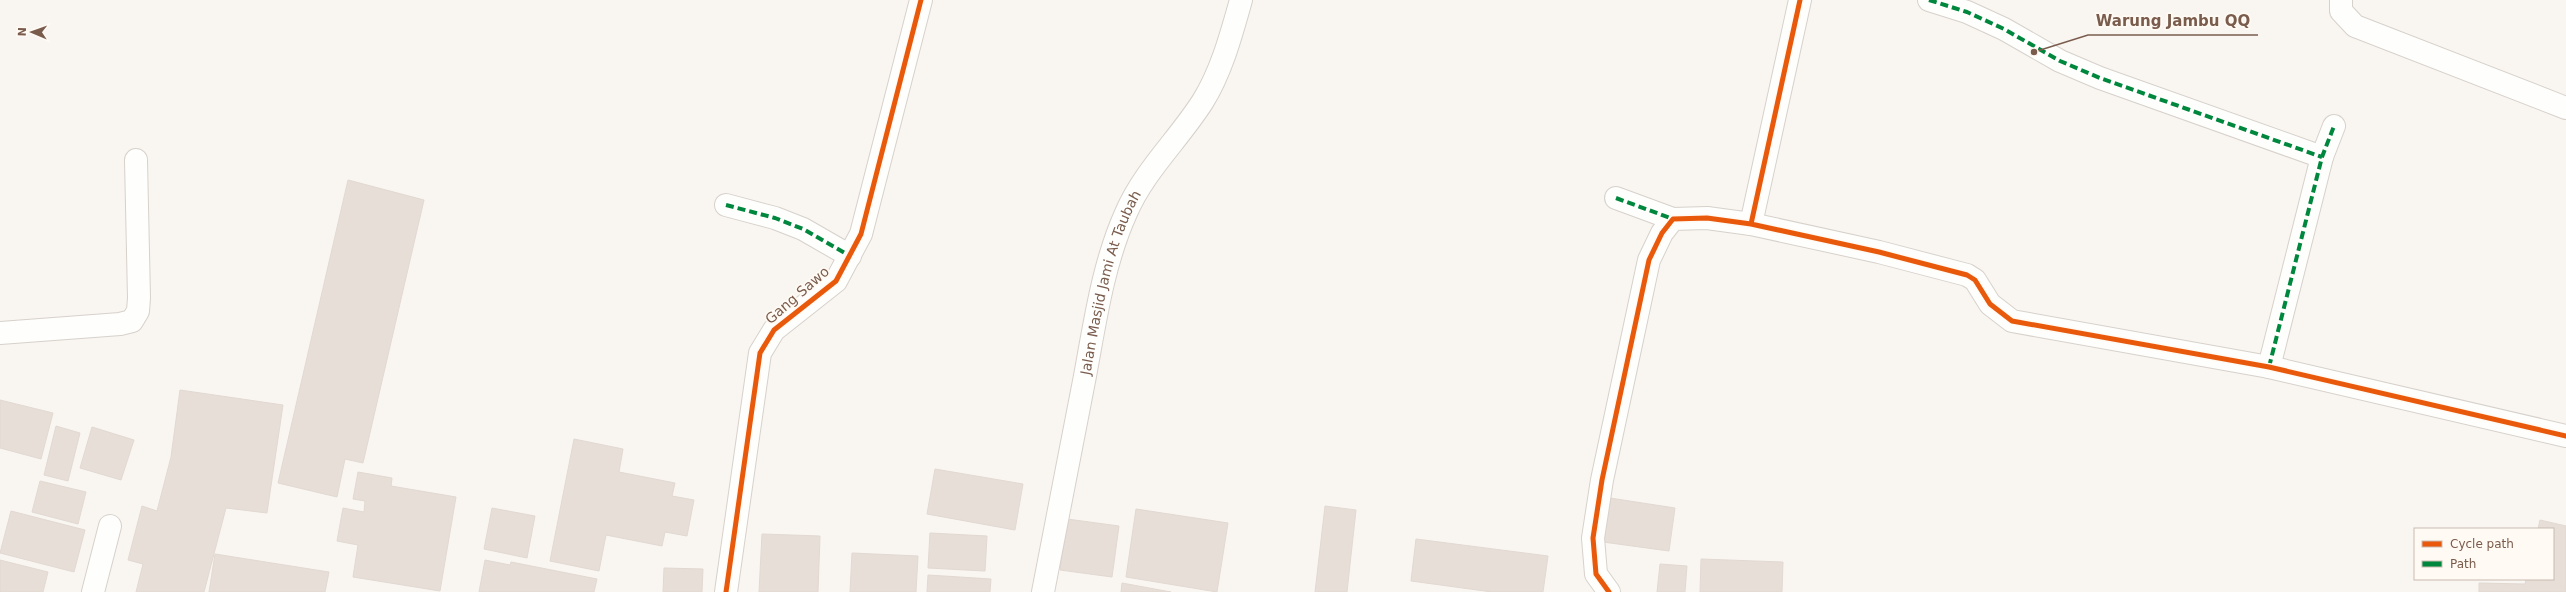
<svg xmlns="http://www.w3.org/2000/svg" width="2566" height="592" viewBox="0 0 2566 592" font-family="'DejaVu Sans',sans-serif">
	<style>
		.building { fill: #e6ded7; stroke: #e2d8d2 }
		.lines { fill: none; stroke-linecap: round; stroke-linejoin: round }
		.minor-casing { stroke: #d7d1cb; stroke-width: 24 }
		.minor { stroke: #fefefd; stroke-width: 22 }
		.quiet { stroke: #00873e; stroke-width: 4; stroke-dasharray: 8 4; stroke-linecap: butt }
		.cycleway-casing { stroke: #fffaf3; stroke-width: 8 }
		.cycleway { stroke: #e8590c; stroke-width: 5 }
		.labels { text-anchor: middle; stroke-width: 3.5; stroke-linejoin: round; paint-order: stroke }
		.street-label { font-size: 14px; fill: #7a5c4d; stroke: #fffaf3 }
		.leader { fill: none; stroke: #7a5c4d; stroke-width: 1.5 }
		.callout-dot { fill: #7a5c4d; stroke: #fffaf3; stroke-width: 1.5 }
		.callout-label { font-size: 15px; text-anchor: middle; font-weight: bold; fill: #7a5c4d; stroke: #fffaf3; stroke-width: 3.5; stroke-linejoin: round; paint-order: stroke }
	</style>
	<rect width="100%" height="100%" fill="#f9f5f0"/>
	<path class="building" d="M 348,180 L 424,200 L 363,463 L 345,459 L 337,497 L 278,483 Z
		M 180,390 L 283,405 L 267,513 L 226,508 L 204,592 L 136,592 L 143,564 L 128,560 L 142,506 L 157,511 L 171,457 Z
		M 0,400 L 53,413 L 41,459 L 0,448 Z
		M 56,426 L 80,433 L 68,481 L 44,475 Z
		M 92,427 L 134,440 L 121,480 L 80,468 Z
		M 574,439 L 623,449 L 619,472 L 675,483 L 672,496 L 694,500 L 687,536 L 665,532 L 662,546 L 606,535 L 599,571 L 550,561 Z
		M 935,469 L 1023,484 L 1015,530 L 927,514 Z
		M 358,472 L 392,478 L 391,486 L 456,497 L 440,591 L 353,577 L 358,545 L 337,541 L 343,508 L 364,512 L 365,501 L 353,499 Z
		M 40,481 L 86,492 L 78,524 L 32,512 Z
		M 1610,498 L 1675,508 L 1669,551 L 1603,542 Z
		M 1325,506 L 1356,510 L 1347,592 L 1315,592 Z
		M 492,508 L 535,516 L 527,558 L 484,549 Z
		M 1136,509 L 1228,523 L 1217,592 L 1126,577 Z
		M 11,511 L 85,530 L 74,572 L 0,553 Z
		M 1067,519 L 1119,526 L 1112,577 L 1060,570 Z
		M 2540,520 L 2566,526 L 2566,592 L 2479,592 L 2479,583 L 2525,584 L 2526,579 L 2553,579 L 2553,529 L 2538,529 Z
		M 930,533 L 987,536 L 985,571 L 928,568 Z
		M 762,534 L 820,536 L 818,592 L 759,592 Z
		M 1416,539 L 1548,556 L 1543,592 L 1492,592 L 1411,581 Z
		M 852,553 L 918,556 L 916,592 L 850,592 Z
		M 215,554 L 329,572 L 325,592 L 209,592 Z
		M 1701,559 L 1783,562 L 1782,592 L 1700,592 Z
		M 0,560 L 48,572 L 43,592 L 0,592 Z
		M 485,560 L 510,565 L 511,562 L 597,579 L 594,592 L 479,592 Z
		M 1660,564 L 1687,566 L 1685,592 L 1657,592 Z
		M 664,568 L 703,569 L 702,592 L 663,592 Z
		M 928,575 L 991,579 L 990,592 L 927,592 Z
		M 1122,583 L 1171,592 L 1121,592 Z"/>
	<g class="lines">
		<g class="minor-casing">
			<g id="minor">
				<path d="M 1929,0 L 1967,12 L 2004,29 L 2060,61 L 2100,78 L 2322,157"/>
				<path d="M 2341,0 L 2341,11 L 2355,26 L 2566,108"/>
				<path d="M 1616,198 L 1673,219"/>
				<path d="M 726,205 L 775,218 L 803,229 L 850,256"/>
				<path d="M 1751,224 L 1879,252 L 1967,275 L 1975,280 L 1990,304 L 2012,321 L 2269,367 L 2566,436"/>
				<path d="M 0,333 L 120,324 L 132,321 L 138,311 L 139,298 L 136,160"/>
				<path d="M 2269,367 L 2322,157 L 2334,126"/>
				<path d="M 93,592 L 110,526"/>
				<path d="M 726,592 L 760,353 L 774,330 L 836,281 L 861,234 L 921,0"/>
				<path id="s1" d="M 1043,592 C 1057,520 1071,448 1085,376 C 1095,322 1103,264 1126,213 C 1144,171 1179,139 1203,101 C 1222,70 1231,35 1241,0"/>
				<path d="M 1609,592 L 1596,574 L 1593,538 L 1602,480 L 1649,260 L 1662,233 L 1673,219 L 1707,218 L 1751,224 L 1800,0"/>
			</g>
		</g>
		<use href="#minor" class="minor"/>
		<path class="quiet" d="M 1929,0 L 1967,12 L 2004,29 L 2060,61 L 2100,78 L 2322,157
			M 1616,198 L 1673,219
			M 726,205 L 775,218 L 803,229 L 850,256
			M 2269,367 L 2322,157 L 2334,126"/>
		<g class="cycleway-casing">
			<path id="cycleway" d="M 1751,224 L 1879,252 L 1967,275 L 1975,280 L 1990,304 L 2012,321 L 2269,367 L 2566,436
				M 726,592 L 760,353 L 774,330 L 836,281 L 861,234 L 921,0
				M 1609,592 L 1596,574 L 1593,538 L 1602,480 L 1649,260 L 1662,233 L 1673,219 L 1707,218 L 1751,224 L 1800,0"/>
		</g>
		<use href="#cycleway" class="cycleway"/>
	</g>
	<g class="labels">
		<g class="street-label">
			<text dy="5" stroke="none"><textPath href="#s1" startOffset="317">Jalan Masjid Jami At Taubah</textPath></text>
			<text transform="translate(797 295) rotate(-41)" y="5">Gang Sawo</text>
		</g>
	</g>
	<path class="leader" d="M2034 52L2088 35H2258"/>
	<circle class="callout-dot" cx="2034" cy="52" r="4"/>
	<g class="callout-label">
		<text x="2173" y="26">Warung Jambu QQ</text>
	</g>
	<rect x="2414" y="528" width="140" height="52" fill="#fffaf3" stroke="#cabbb1"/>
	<rect x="2422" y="541" width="20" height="6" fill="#e8590c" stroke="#cabbb1"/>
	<text x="2450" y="548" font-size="12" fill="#7a5c4d">Cycle path</text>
	<rect x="2422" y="561" width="20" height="6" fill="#00873e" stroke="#cabbb1"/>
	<text x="2450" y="568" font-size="12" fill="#7a5c4d">Path</text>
	<g transform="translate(32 32) rotate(272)" stroke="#fffaf3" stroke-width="3" paint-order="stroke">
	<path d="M0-3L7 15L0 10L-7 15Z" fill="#7a5c4d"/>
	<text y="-6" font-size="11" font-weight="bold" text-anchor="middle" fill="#7a5c4d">N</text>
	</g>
</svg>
